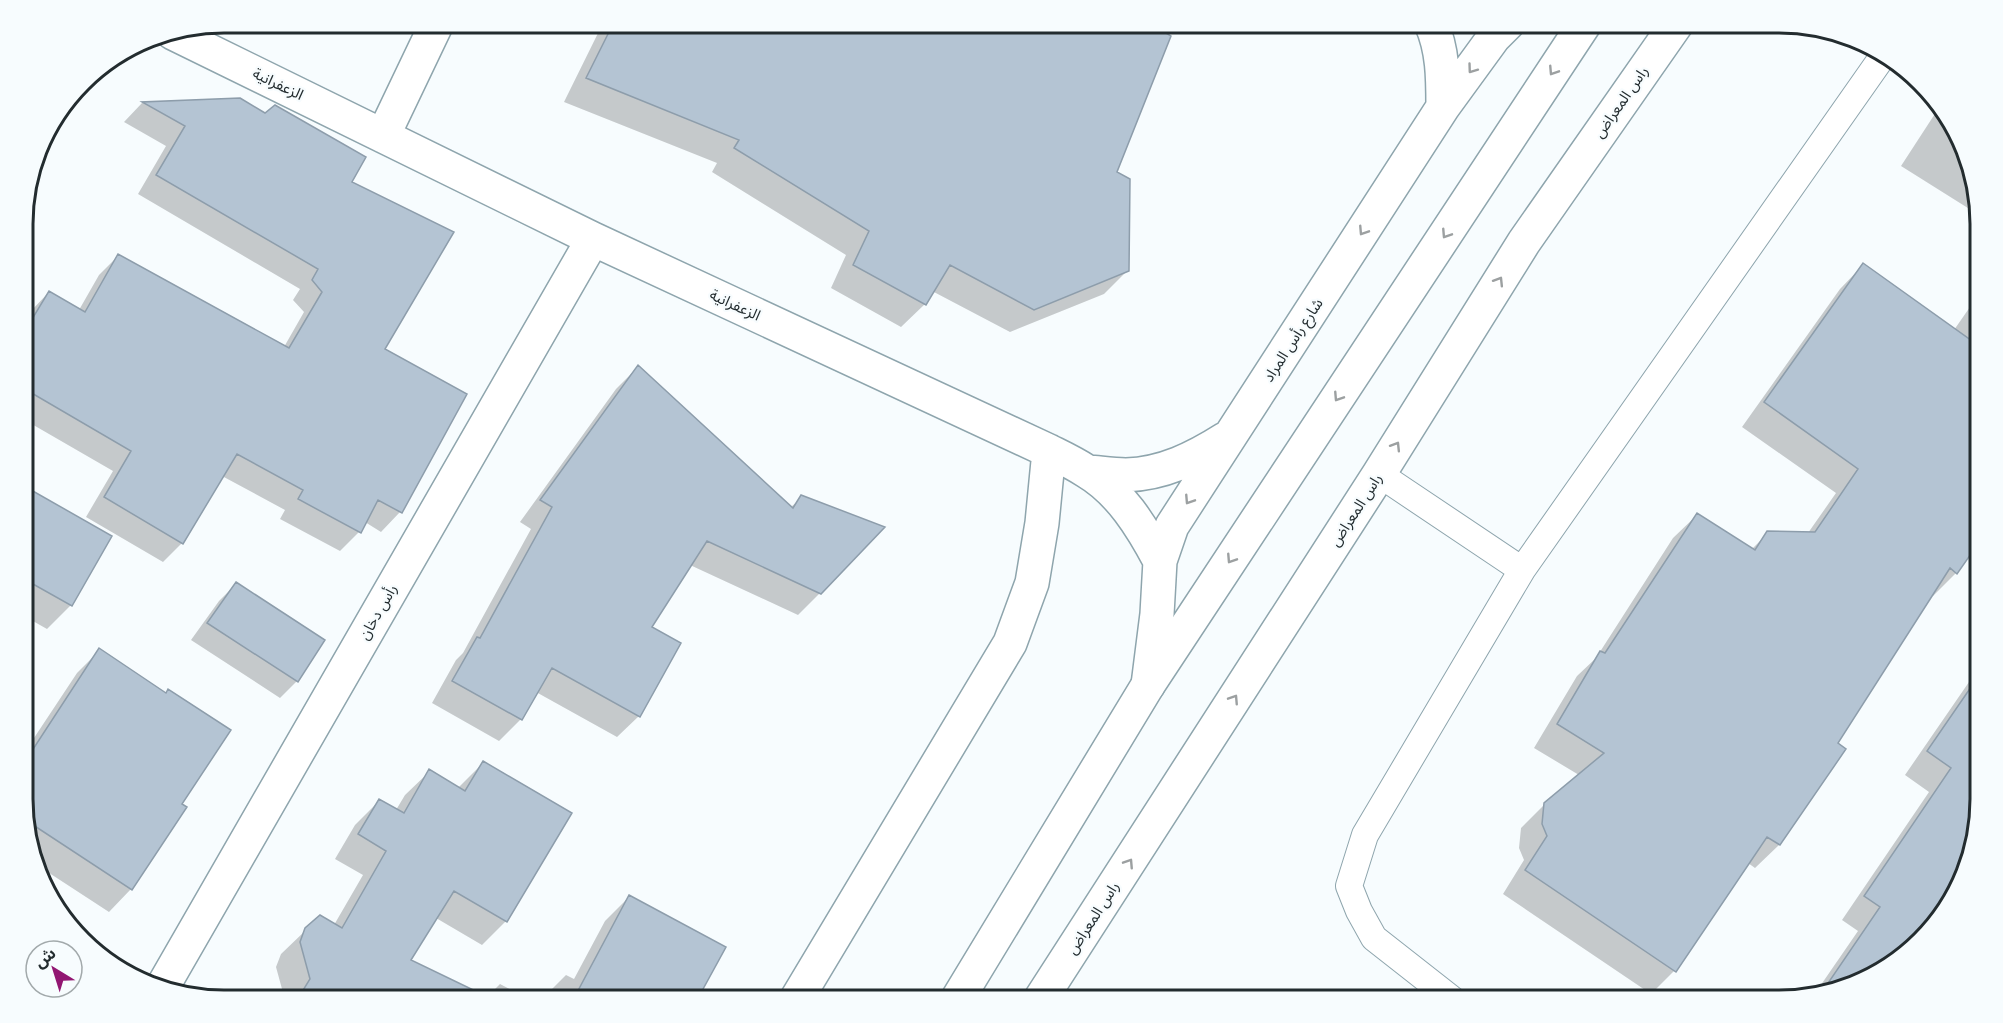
<svg xmlns="http://www.w3.org/2000/svg" width="2003" height="1023" viewBox="0 0 2003 1023" font-family="Figtree,'Noto Sans Arabic',sans-serif">
	<style>
		.shadow { fill: #0003 }
		.building { fill: #b4c4d3; stroke: #8d9dab; stroke-width: 1.5 }
		.lines { fill: none; stroke-linecap: round; stroke-linejoin: round }
		.service-casing { stroke: #8ea5ad; stroke-width: 28 }
		.minor-casing { stroke: #8ea5ad; stroke-width: 36 }
		.tertiary-casing { stroke: #8ea5ad; stroke-width: 36 }
		.service { stroke: #fff; stroke-width: 26 }
		.minor { stroke: #fff; stroke-width: 33 }
		.tertiary { stroke: #fff; stroke-width: 33 }
		.oneway { stroke: #9ca0a1 }
		.labels { text-anchor: middle; stroke-width: 4.5; stroke-linejoin: round; paint-order: stroke }
		.street-label { font-size: 15px; fill: #232c2f; stroke: #f7fcfe }
		.rim { fill: none; stroke: #232c2f; stroke-width: 3 }
	</style>
	<rect width="100%" height="100%" fill="#f7fcfe"/>
	<path class="shadow" d="M 603,23 L 801,23 L 1115,173 L 1128,270 L 1104,294 L 1010,332 L 932,291 L 925,304 L 901,327 L 831,288 L 846,255 L 712,172 L 717,163 L 564,102 Z
		M 239,100 L 350,183 L 383,350 L 465,394 L 400,512 L 381,532 L 365,522 L 359,532 L 340,551 L 280,519 L 285,510 L 222,476 L 182,543 L 163,562 L 86,517 L 113,471 L 23,419 L 23,323 L 30,312 L 49,292 L 79,310 L 99,275 L 119,255 L 284,347 L 304,312 L 293,300 L 300,289 L 138,194 L 166,146 L 124,122 L 142,103 Z
		M 1940,106 L 1946,112 L 1979,198 L 1979,215 L 1901,166 Z
		M 1863,265 L 1954,330 L 1979,294 L 1980,538 L 1956,573 L 1933,596 L 1931,595 L 1836,744 L 1844,749 L 1779,845 L 1755,868 L 1748,863 L 1674,971 L 1651,994 L 1503,894 L 1524,860 L 1519,848 L 1521,828 L 1545,804 L 1579,775 L 1534,748 L 1577,676 L 1596,658 L 1673,538 L 1697,515 L 1751,550 L 1768,533 L 1808,533 L 1836,493 L 1742,427 L 1840,289 Z
		M 638,367 L 790,508 L 802,497 L 820,593 L 798,615 L 690,565 L 650,628 L 639,716 L 617,737 L 536,692 L 520,720 L 499,741 L 432,703 L 456,660 L 463,653 L 531,529 L 520,522 L 616,389 Z
		M 24,488 L 110,536 L 71,605 L 47,629 L 24,616 Z
		M 236,584 L 297,681 L 280,698 L 191,640 L 219,601 Z
		M 100,650 L 180,804 L 131,889 L 109,912 L 40,867 L 24,825 L 24,736 L 32,741 L 77,673 Z
		M 1980,671 L 1980,799 L 1960,888 L 1890,967 L 1816,992 L 1858,931 L 1842,920 L 1929,792 L 1905,775 L 1969,682 Z
		M 483,763 L 506,921 L 482,945 L 436,918 L 409,960 L 486,998 L 500,984 L 531,1000 L 285,1000 L 276,967 L 281,954 L 306,930 L 334,925 L 363,875 L 335,859 L 355,825 L 379,801 L 396,810 L 405,795 L 430,771 L 458,788 Z
		M 629,897 L 724,947 L 696,1000 L 541,1000 L 566,975 L 574,979 L 605,921 Z"/>
	<path class="building" d="M 614,22 L 1148,22 L 1171,36 L 1117,172 L 1130,179 L 1129,271 L 1034,310 L 950,265 L 926,305 L 853,265 L 869,231 L 734,148 L 739,140 L 586,78 Z
		M 240,98 L 265,113 L 275,105 L 366,157 L 352,182 L 454,232 L 385,349 L 467,394 L 402,513 L 378,500 L 361,533 L 298,499 L 303,490 L 237,454 L 183,544 L 104,497 L 131,451 L 23,388 L 23,334 L 49,291 L 85,312 L 118,254 L 289,348 L 322,292 L 312,280 L 318,269 L 156,175 L 185,126 L 142,102 Z
		M 1863,263 L 1979,346 L 1980,541 L 1957,574 L 1950,568 L 1838,743 L 1846,749 L 1780,845 L 1767,837 L 1676,972 L 1525,870 L 1547,836 L 1542,824 L 1544,803 L 1604,753 L 1557,724 L 1600,651 L 1605,653 L 1697,513 L 1755,550 L 1767,531 L 1815,532 L 1858,469 L 1764,402 Z
		M 638,365 L 793,508 L 801,495 L 885,527 L 821,594 L 707,541 L 652,627 L 681,643 L 640,717 L 552,668 L 522,720 L 452,681 L 477,637 L 480,638 L 552,507 L 540,500 Z
		M 24,486 L 112,536 L 72,606 L 24,579 Z
		M 236,582 L 325,640 L 298,682 L 207,623 Z
		M 99,648 L 166,693 L 168,689 L 231,730 L 182,804 L 187,807 L 132,890 L 24,819 L 24,763 Z
		M 1980,674 L 1980,799 L 1960,888 L 1890,967 L 1824,989 L 1880,907 L 1864,896 L 1951,768 L 1927,751 Z
		M 483,761 L 572,813 L 507,922 L 454,891 L 411,960 L 494,1000 L 297,1000 L 310,979 L 300,942 L 305,928 L 320,915 L 342,928 L 386,851 L 358,834 L 379,799 L 404,813 L 429,769 L 465,791 Z
		M 629,895 L 726,947 L 697,1000 L 573,1000 Z"/>
	<g class="lines">
		<g class="service-casing">
			<path id="service" d="M 1379,474 L 1522,570
				M 1453,1000 L 1374,938 L 1359,911 L 1349,886 L 1365,835 L 1522,570 L 1883,56"/>
		</g>
		<g class="minor-casing">
			<path id="minor" d="M 1431,23 C 1443,50 1443,78 1443,107
				M 173,33 L 593,239 L 1049,451 C 1061,457 1074,463 1086,471 C 1120,491 1142,527 1160,561
				M 383,136 L 437,23
				M 1088,472 C 1101,473 1113,475 1126,475 C 1163,474 1195,458 1225,439
				M 1148,685 L 1157,614 L 1160,561 L 1172,526 L 1443,107 L 1494,37 L 1508,23
				M 163,986 L 593,239
				M 796,1000 L 1010,643 L 1032,583 L 1042,523 L 1049,451"/>
		</g>
		<g class="tertiary-casing">
			<path id="tertiary" d="M 957,1000 L 1148,685 L 1585,23
				M 1040,1000 L 1379,474 L 1524,242 L 1677,23"/>
		</g>
		<use href="#service" class="service"/>
		<use href="#minor" class="minor"/>
		<use href="#tertiary" class="tertiary"/>
	</g>
	<defs><path id="oneway-chevron" d="M-2-3.5L2.5 0L-2 3.5" fill="none" stroke-width="1.6" stroke-linecap="round" stroke-linejoin="round" transform="scale(1.5)"/></defs>
	<g class="oneway">
		<use href="#oneway-chevron" transform="translate(1472 69) rotate(126)"/>
		<use href="#oneway-chevron" transform="translate(1553 71) rotate(123)"/>
		<use href="#oneway-chevron" transform="translate(1363 231) rotate(123)"/>
		<use href="#oneway-chevron" transform="translate(1446 234) rotate(123)"/>
		<use href="#oneway-chevron" transform="translate(1499 281) rotate(-58)"/>
		<use href="#oneway-chevron" transform="translate(1338 397) rotate(123)"/>
		<use href="#oneway-chevron" transform="translate(1396 446) rotate(-58)"/>
		<use href="#oneway-chevron" transform="translate(1189 500) rotate(123)"/>
		<use href="#oneway-chevron" transform="translate(1231 559) rotate(123)"/>
		<use href="#oneway-chevron" transform="translate(1234 699) rotate(-57)"/>
		<use href="#oneway-chevron" transform="translate(1129 863) rotate(-57)"/>
	</g>
	<g class="labels">
		<g class="street-label">
			<text transform="translate(278 84) rotate(26)" y="5">الزعفرانية</text>
			<text transform="translate(1621 102) rotate(-55)" y="5">راس المعراض</text>
			<text transform="translate(735 305) rotate(25)" y="5">الزعفرانية</text>
			<text transform="translate(1293 340) rotate(-57)" y="5">شارع رأس المراد</text>
			<text transform="translate(1356 510) rotate(-57)" y="5">راس المعراض</text>
			<text transform="translate(378 612) rotate(-60)" y="5">رأس دخان</text>
			<text transform="translate(1093 918) rotate(-57)" y="5">راس المعراض</text>
		</g>
	</g>
	<path d="M0 0H2003V1023H0ZM224 33H1779A191 191 0 0 1 1970 224V799A191 191 0 0 1 1779 990H224A191 191 0 0 1 33 799V224A191 191 0 0 1 224 33Z" fill="#f7fcfe" fill-rule="evenodd"/>
	<path class="rim" d="M224 33H1779A191 191 0 0 1 1970 224V799A191 191 0 0 1 1779 990H224A191 191 0 0 1 33 799V224A191 191 0 0 1 224 33Z"/>
	<g transform="translate(54 969) rotate(322)"><circle r="28" fill="#f7fcfe" stroke="#a2a9ab" stroke-width="1.5"/>
	<path d="M0-4.5L10 22L0 15L-10 22Z" fill="#921672"/>
	<text y="-9" font-size="16" font-weight="bold" text-anchor="middle" fill="#232c2f">ش</text>
	</g>
</svg>
